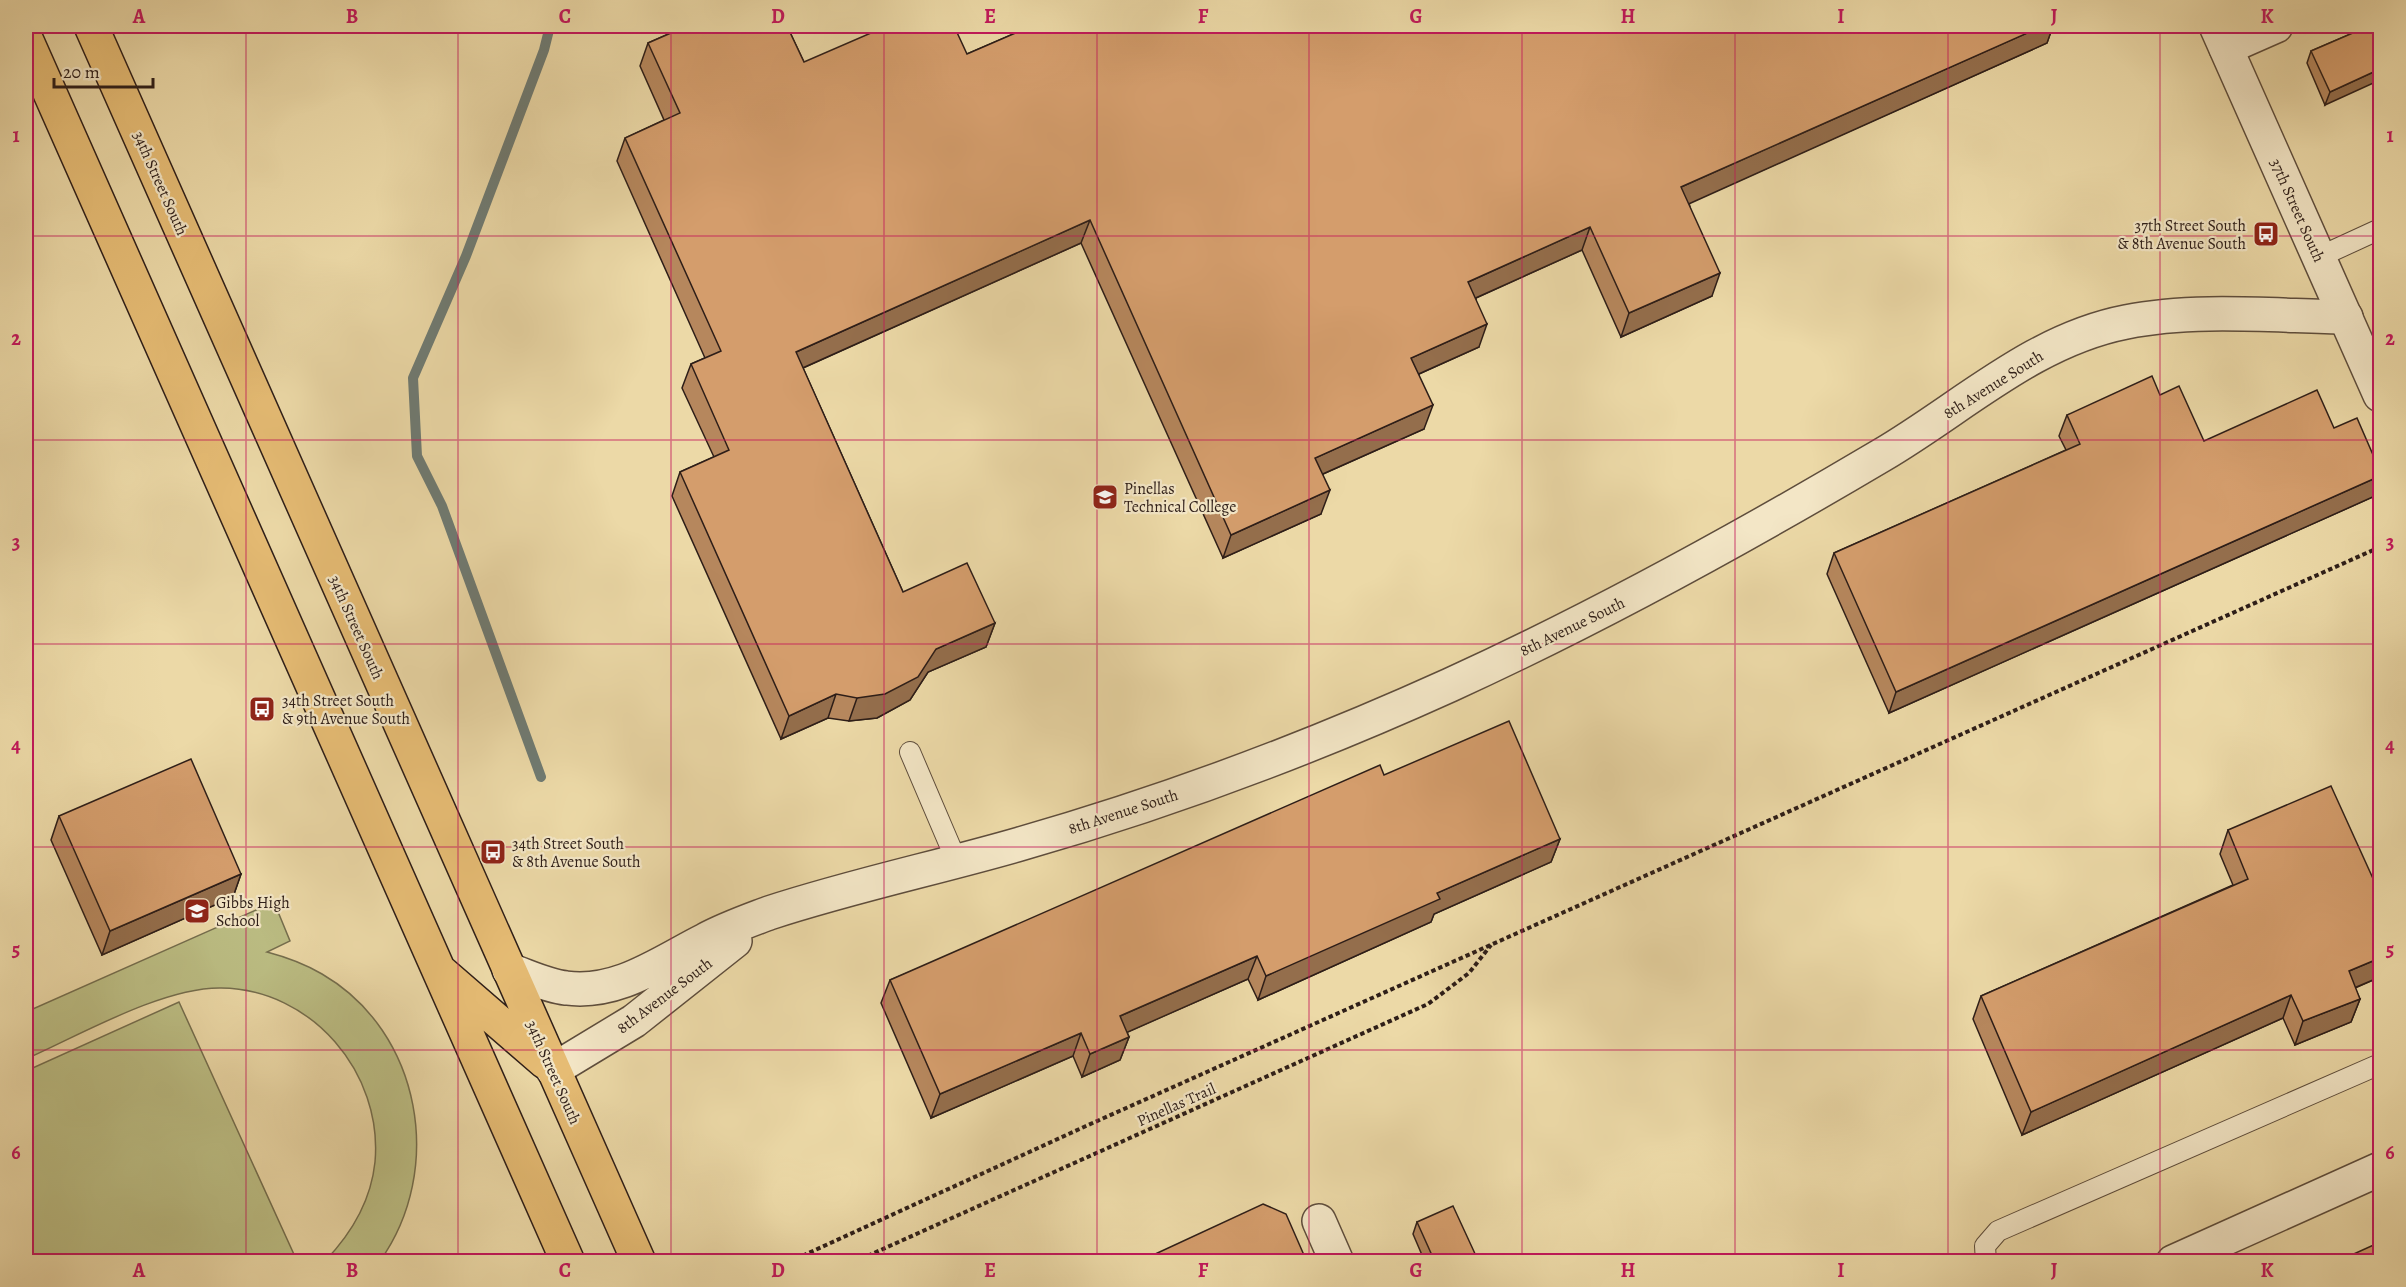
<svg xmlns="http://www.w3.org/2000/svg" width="2406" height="1287" viewBox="0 0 2406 1287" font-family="Alegreya,serif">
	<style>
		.green { fill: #bcbe84; stroke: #756e4e; stroke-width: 1.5 }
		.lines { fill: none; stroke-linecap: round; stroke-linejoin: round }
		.stream { stroke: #6f7b73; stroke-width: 10 }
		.service-casing { stroke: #5e4d3c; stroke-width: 22 }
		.minor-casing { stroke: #5e4d3c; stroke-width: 36 }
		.tertiary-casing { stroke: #5e4d3c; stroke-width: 36 }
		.trunk-casing { stroke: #2e1e18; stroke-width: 36 }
		.path { stroke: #2e1e18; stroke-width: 4; stroke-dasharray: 4.5 3; stroke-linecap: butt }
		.service { stroke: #f3e6c6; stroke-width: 20 }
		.minor { stroke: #f3e6c6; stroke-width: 33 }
		.tertiary { stroke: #f3e6c6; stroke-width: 33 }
		.trunk { stroke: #e6bc74; stroke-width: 33 }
		.wall { fill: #b6875d; stroke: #2e1e18; stroke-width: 1.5 }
		.shaded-wall { fill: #946e4c; stroke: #2e1e18; stroke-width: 1.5 }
		.building { fill: #d49d6c; stroke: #2e1e18; stroke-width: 1.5 }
		.grid { fill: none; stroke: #c2185b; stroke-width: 1.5; stroke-opacity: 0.55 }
		.labels { text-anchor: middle; stroke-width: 4.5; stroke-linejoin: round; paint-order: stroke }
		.street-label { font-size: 16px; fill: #2e1e18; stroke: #f3e6c6 }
		.poi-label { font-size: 16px; fill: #2e1e18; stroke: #f3e6c6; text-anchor: start }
		.neatline { fill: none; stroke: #c2185b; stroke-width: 2 }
		.grid-label { font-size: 20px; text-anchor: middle; font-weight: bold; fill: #c2185b }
	</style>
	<rect width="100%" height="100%" fill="#ecd9a7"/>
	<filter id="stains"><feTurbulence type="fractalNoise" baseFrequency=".00333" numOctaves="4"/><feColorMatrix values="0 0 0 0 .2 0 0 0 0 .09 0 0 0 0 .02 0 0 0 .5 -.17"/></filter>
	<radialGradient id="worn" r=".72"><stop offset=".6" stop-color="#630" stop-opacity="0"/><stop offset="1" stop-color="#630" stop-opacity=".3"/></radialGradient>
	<path class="green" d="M 274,902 L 290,941 L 267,952 C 286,957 305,964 322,974 C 422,1032 445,1170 380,1261 L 325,1261 C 351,1234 371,1201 375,1162 C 383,1073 312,989 221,988 C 163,987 80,1035 26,1059 L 26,1012 Z
		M 179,1002 L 297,1261 L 26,1261 L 26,1071 Z"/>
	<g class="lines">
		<path class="stream" d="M 541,777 L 442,506 L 417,456 L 413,378 L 466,256 L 544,50 L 550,26"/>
		<g class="service-casing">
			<path id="service" d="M 2319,257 L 2380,229
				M 910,752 L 957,862
				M 1986,1262 L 1985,1246 L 1998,1231 L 2380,1064"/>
		</g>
		<g class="minor-casing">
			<path id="minor" d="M 2226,48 L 2276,26
				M 509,970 C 527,976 547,986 566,988 C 618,995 661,962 705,940 C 725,929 748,921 769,913 C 851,886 937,868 1020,844 C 1167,802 1311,748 1450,685 C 1599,617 1742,538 1882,455 C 1962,408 2033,340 2126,322 C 2195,308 2276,316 2346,317
				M 553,1070 L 634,1021 L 735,941
				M 1319,1221 L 1337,1262
				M 2173,1262 L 2380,1169"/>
		</g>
		<g class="tertiary-casing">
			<path id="tertiary" d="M 2216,26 L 2380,395"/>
		</g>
		<g class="trunk-casing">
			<path id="trunk" d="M 91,26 L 639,1262
				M 26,39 L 568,1262
				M 441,972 L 545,1062"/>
		</g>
		<path class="path" d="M 789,1262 L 1086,1126 L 2380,547
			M 854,1262 L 1428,1004 L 1469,973 L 1491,945"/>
		<use href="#service" class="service"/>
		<use href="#minor" class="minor"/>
		<use href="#tertiary" class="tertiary"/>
		<use href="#trunk" class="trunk"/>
	</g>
	<path class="wall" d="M 671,26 L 787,26 L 804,62 L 967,54 L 1020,31 L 1018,26 L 2053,26 L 2047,43 L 1689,203 L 1712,296 L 1621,337 L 1582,250 L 1476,298 L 1479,347 L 1419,374 L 1424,429 L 1323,474 L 1321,514 L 1223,558 L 1081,243 L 803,368 L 903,592 L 995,623 L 986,647 L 928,672 L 910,700 L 877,718 L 849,721 L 828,718 L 781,739 L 672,496 L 680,472 L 714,457 L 682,388 L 691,364 L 705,358 L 617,161 L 625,138 L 664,120 L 640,66 L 648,43 L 673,32 Z
		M 2369,26 L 2325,105 L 2307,63 L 2311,51 Z
		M 2160,395 L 2204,441 L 2334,428 L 2375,496 L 1889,713 L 1827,574 L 1834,553 L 2066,450 L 2059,436 L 2067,415 Z
		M 1384,775 L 1560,839 L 1551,862 L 1434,914 L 1431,922 L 1258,1000 L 1248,979 L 1127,1032 L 1129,1037 L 1120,1060 L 1082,1077 L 1073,1056 L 931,1118 L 881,1003 L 890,980 Z
		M 59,816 L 241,874 L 233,897 L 102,955 L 51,840 Z
		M 2228,830 L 2380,894 L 2380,977 L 2355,988 L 2360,999 L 2351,1022 L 2295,1045 L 2283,1018 L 2022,1135 L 1973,1019 L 1981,996 L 2233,885 L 2220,854 Z
		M 1417,1222 L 1475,1262 L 1425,1262 L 1413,1234 Z"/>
	<path class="shaded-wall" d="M 2043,26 L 2053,26 L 2047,43 L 1673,211 L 1681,187 Z
		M 2380,69 L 2380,80 L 2325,105 L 2330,92 Z
		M 1090,220 L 1081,243 L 787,375 L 796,352 Z
		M 1590,227 L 1582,250 L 1460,305 L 1468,282 Z
		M 1720,273 L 1712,296 L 1621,337 L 1629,313 Z
		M 1487,324 L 1479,347 L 1403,381 L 1411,358 Z
		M 1433,405 L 1424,429 L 1307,481 L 1315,458 Z
		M 2380,476 L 2380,481 L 2375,496 L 1889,713 L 1896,692 Z
		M 1330,490 L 1321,514 L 1223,558 L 1231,535 Z
		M 995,623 L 986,647 L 928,672 L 910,700 L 877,718 L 849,721 L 857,698 L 936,649 Z
		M 836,694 L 828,718 L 781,739 L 789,716 Z
		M 1560,839 L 1551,862 L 1434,914 L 1431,922 L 1258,1000 L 1266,976 L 1437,893 Z
		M 241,874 L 233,897 L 102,955 L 110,931 Z
		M 1257,956 L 1248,979 L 1112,1039 L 1120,1016 Z
		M 2380,958 L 2380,977 L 2340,994 L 2349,971 Z
		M 2291,995 L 2283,1018 L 2022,1135 L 2031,1112 Z
		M 2360,999 L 2351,1022 L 2295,1045 L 2303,1021 Z
		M 1081,1033 L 1073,1056 L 931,1118 L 940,1094 Z
		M 1129,1037 L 1120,1060 L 1082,1077 L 1090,1054 Z"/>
	<path class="building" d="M 687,26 L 787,26 L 804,62 L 887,26 L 954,26 L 967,54 L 1032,26 L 2043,26 L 1681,187 L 1720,273 L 1629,313 L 1590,227 L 1468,282 L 1487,324 L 1411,358 L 1433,405 L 1315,458 L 1330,490 L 1231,535 L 1090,220 L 796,352 L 903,592 L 967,563 L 995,623 L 936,649 L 918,677 L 885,694 L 857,698 L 836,694 L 789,716 L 680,472 L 729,450 L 691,364 L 721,351 L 625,138 L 680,113 L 648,43 Z
		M 2369,26 L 2380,26 L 2380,69 L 2330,92 L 2311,51 Z
		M 2152,376 L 2160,395 L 2179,386 L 2204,441 L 2317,390 L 2334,428 L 2357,418 L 2380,471 L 2380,476 L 1896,692 L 1834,553 L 2080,444 L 2067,415 Z
		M 1509,721 L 1560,839 L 1437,893 L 1440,899 L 1266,976 L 1257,956 L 1120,1016 L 1129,1037 L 1090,1054 L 1081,1033 L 940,1094 L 890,980 L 1380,765 L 1384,775 Z
		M 191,759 L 241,874 L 110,931 L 59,816 Z
		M 2331,786 L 2380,894 L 2380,958 L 2349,971 L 2360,999 L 2303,1021 L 2291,995 L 2031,1112 L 1981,996 L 2248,879 L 2228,830 Z
		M 1263,1204 L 1286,1214 L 1307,1262 L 1138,1262 Z
		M 1453,1206 L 1477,1258 L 1468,1262 L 1435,1262 L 1417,1222 Z
		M 2378,1243 L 2380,1248 L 2380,1262 L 2336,1262 Z"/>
	<path class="grid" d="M 246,26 L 246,1262M 458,26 L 458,1262M 671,26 L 671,1262M 884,26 L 884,1262M 1097,26 L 1097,1262M 1309,26 L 1309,1262M 1522,26 L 1522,1262M 1735,26 L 1735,1262M 1948,26 L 1948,1262M 2160,26 L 2160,1262M 26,236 L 2380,236M 26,440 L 2380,440M 26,644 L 2380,644M 26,847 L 2380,847M 26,1050 L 2380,1050"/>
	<defs>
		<g id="bus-square" transform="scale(1.35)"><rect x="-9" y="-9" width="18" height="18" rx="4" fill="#8f2418" stroke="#f3e6c6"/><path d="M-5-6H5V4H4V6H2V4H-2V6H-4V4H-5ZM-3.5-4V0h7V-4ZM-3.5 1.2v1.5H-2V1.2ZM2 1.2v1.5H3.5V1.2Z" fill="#fff"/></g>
		<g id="university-square" transform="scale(1.35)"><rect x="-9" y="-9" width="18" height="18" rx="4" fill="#8f2418" stroke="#f3e6c6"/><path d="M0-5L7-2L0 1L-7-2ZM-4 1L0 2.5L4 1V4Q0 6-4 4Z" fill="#fff"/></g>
		<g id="school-square" transform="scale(1.35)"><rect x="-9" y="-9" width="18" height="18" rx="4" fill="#8f2418" stroke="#f3e6c6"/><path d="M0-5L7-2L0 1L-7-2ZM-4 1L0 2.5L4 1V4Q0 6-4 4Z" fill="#fff"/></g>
	</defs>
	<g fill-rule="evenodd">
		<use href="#bus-square" x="2266" y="234"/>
		<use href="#university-square" x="1105" y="497"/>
		<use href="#bus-square" x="262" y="709"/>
		<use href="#bus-square" x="493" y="852"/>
		<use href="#school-square" x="197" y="911"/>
	</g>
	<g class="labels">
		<g class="street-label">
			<text transform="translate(161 183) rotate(66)" y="6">34th Street South</text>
			<text transform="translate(2298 210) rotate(66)" y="6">37th Street South</text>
			<text transform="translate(1993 384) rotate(-32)" y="6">8th Avenue South</text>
			<text transform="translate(1572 626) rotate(-26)" y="6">8th Avenue South</text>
			<text transform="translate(357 627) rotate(66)" y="6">34th Street South</text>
			<text transform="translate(1123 811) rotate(-18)" y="6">8th Avenue South</text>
			<text transform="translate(664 995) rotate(-37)" y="6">8th Avenue South</text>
			<text transform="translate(554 1072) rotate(66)" y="6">34th Street South</text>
			<text transform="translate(1176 1104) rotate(-24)" y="6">Pinellas Trail</text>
		</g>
		<g class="poi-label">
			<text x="2246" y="231" text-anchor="end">37th Street South<tspan x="2246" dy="18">&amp; 8th Avenue South</tspan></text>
			<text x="1124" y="494">Pinellas<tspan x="1124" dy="18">Technical College</tspan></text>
			<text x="282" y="706">34th Street South<tspan x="282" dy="18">&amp; 9th Avenue South</tspan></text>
			<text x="512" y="849">34th Street South<tspan x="512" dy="18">&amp; 8th Avenue South</tspan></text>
			<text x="216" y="908">Gibbs High<tspan x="216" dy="18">School</tspan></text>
		</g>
	</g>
	<rect width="2406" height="1287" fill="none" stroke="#ecd9a7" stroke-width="66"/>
	<path d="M54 78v9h99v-9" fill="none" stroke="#2e1e18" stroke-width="3"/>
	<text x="63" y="78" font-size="18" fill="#2e1e18" stroke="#f3e6c6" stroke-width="4.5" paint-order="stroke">20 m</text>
	<rect x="33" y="33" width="2340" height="1221" class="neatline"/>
	<g class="grid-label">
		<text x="139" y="23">A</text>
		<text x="352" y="23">B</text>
		<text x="565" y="23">C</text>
		<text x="778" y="23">D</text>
		<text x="990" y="23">E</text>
		<text x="1203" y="23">F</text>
		<text x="1416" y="23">G</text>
		<text x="1628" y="23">H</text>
		<text x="1841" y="23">I</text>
		<text x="2054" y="23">J</text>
		<text x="2267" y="23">K</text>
		<text x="16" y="142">1</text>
		<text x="2390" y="142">1</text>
		<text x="16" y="345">2</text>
		<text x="2390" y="345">2</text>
		<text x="16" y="549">3</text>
		<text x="2390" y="549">3</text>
		<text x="16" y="752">4</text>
		<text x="2390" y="752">4</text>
		<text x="16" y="956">5</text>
		<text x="2390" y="956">5</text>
		<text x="16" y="1159">6</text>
		<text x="2390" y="1159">6</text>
		<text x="139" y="1277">A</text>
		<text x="352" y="1277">B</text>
		<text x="565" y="1277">C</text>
		<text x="778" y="1277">D</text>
		<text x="990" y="1277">E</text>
		<text x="1203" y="1277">F</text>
		<text x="1416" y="1277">G</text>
		<text x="1628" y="1277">H</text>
		<text x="1841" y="1277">I</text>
		<text x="2054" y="1277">J</text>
		<text x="2267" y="1277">K</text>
	</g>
	<rect width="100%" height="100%" filter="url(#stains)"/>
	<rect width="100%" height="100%" fill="url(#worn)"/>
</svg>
